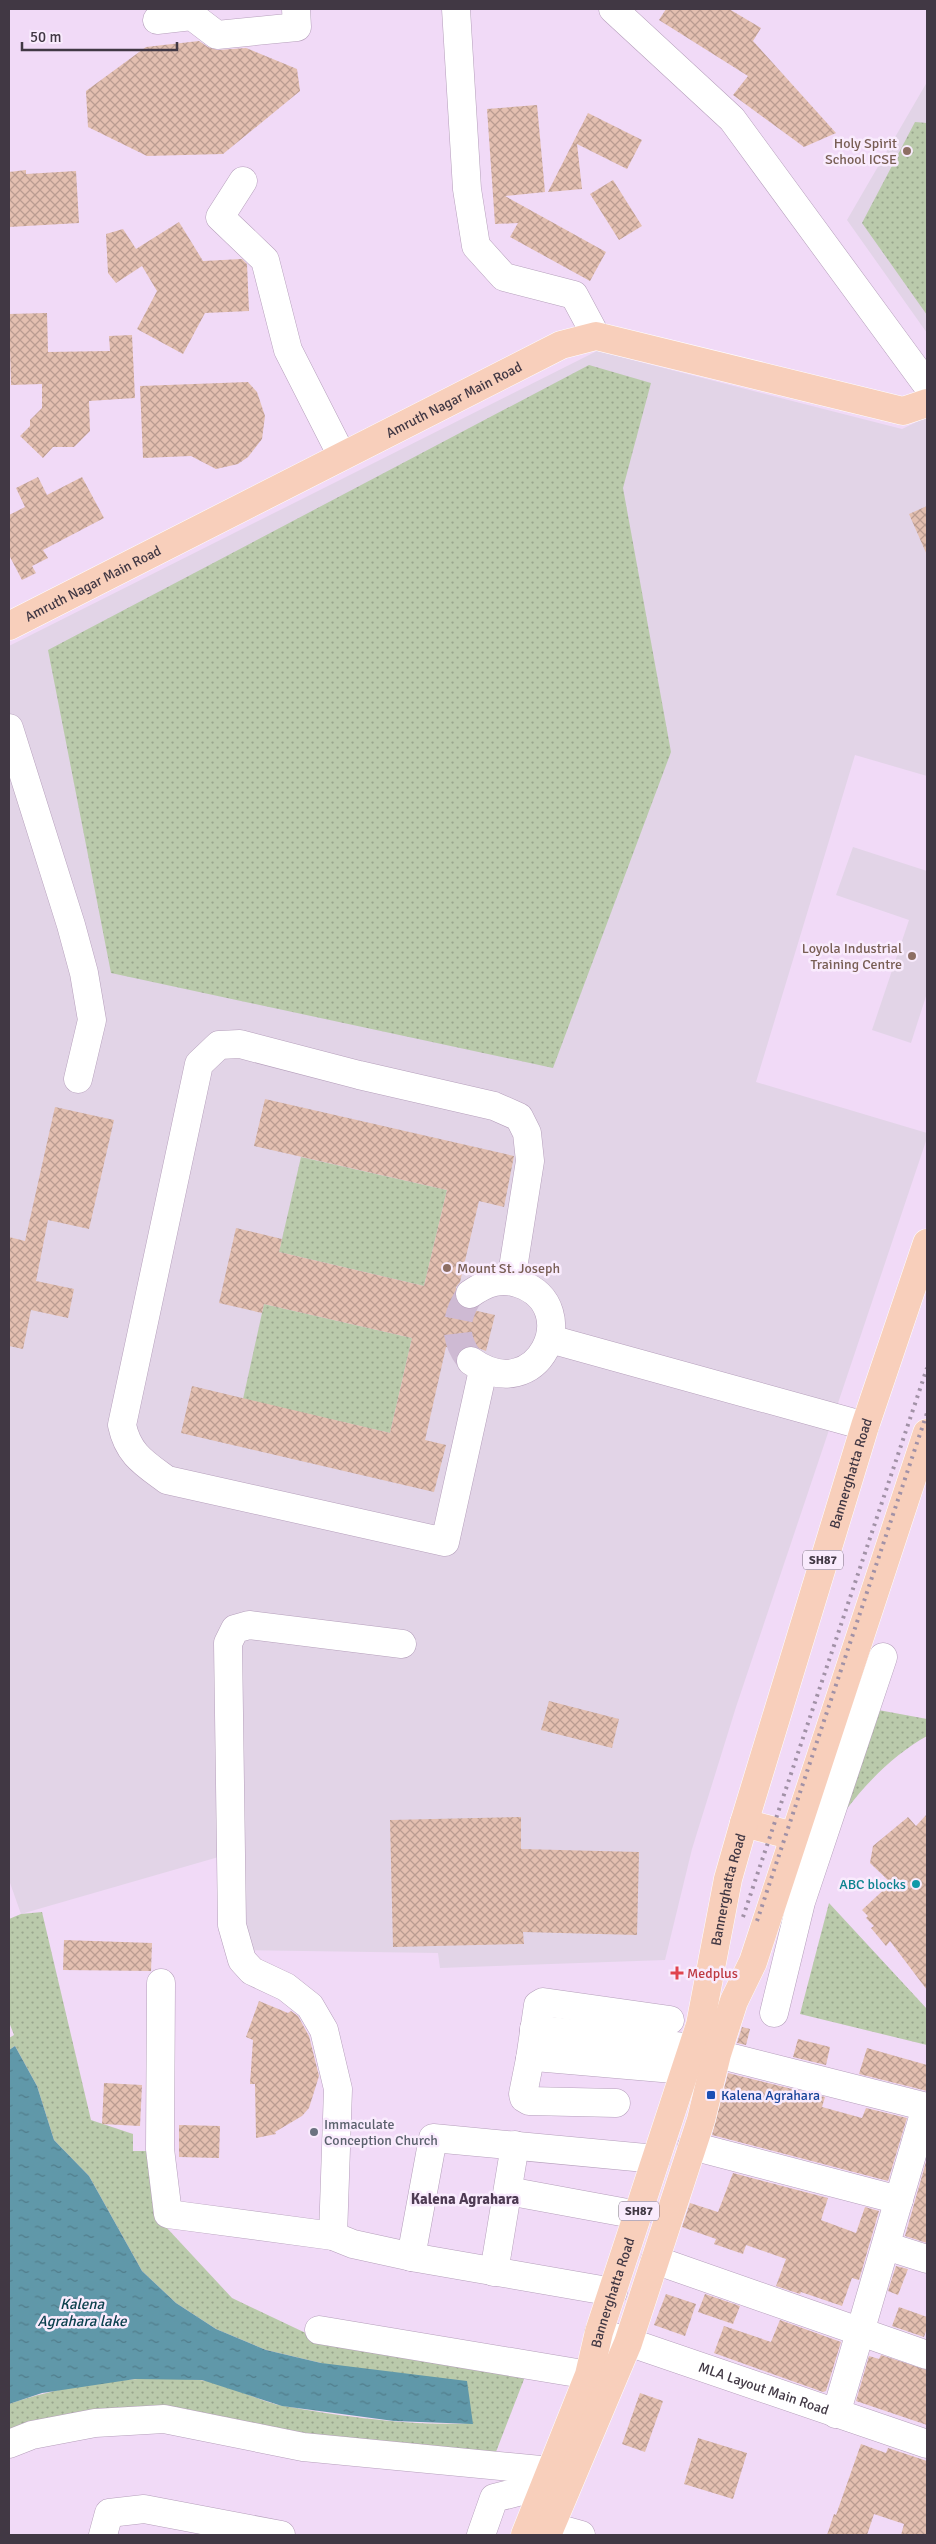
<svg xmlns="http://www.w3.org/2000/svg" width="936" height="2544" viewBox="0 0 936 2544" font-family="Signika,sans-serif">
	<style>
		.education { fill: #e2d4e7 }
		.grass { fill: url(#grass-dots) }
		.water { fill: url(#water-ripples) }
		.building { fill: url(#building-cross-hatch) }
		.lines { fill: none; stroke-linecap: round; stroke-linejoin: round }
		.minor-tunnel { stroke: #cebad3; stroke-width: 28; stroke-dasharray: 28 14; stroke-linecap: butt }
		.minor-casing { stroke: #b59fbb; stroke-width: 29 }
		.major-casing { stroke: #fff; stroke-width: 29 }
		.minor { stroke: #fff; stroke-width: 28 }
		.major { stroke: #f8cfbb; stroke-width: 28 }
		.rail { stroke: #a191a6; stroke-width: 4; stroke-dasharray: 2.5 5; stroke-linecap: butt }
		.education-dot { fill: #8d6e63; stroke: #f9ebfd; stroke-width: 2 }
		.culture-dot { fill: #0f9aa8; stroke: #f9ebfd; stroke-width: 2 }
		.health-dot { fill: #e0444e; stroke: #f9ebfd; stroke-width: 2 }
		.transit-dot { fill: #1a4fb4; stroke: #f9ebfd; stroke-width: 2 }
		.worship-dot { fill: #6b7280; stroke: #f9ebfd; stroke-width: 2 }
		.labels { text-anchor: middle; stroke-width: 5; stroke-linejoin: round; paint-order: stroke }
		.shield { fill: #f9ebfd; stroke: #786e7c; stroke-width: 1 }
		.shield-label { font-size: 12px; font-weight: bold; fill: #413844 }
		.education-label { font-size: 14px; fill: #785e54; stroke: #f9ebfd; text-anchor: end }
		.street-label { font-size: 14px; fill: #413844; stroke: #f9ebfd }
		.culture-label { font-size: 14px; fill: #0d838f; stroke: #f9ebfd; text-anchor: end }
		.health-label { font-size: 14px; fill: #be3a42; stroke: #f9ebfd; text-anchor: start }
		.transit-label { font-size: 14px; fill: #164399; stroke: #f9ebfd; text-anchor: start }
		.worship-label { font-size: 14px; fill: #5b616d; stroke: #f9ebfd; text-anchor: start }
		.neighbourhood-label { font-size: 15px; font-weight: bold; fill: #4e3b53; stroke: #f9ebfd }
		.water-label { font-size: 15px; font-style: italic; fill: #0b404d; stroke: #f9ebfd }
	</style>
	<defs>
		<pattern id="grass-dots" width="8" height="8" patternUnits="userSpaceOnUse" patternTransform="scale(1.25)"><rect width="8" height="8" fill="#bacaab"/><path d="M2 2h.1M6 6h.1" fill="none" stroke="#99a58d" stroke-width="1.8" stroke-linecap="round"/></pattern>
		<pattern id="water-ripples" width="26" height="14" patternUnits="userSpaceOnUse" patternTransform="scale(1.25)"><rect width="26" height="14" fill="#6098a9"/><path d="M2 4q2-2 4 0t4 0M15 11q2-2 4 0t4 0" fill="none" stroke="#517d8b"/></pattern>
		<pattern id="building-cross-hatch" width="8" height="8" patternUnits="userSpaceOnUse" patternTransform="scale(1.25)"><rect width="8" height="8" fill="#e3bfb0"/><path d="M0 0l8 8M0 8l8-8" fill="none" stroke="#ba9c91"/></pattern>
	</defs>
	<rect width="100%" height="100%" fill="#f1daf7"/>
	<path class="education" d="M 927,82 L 927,333 L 847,220 Z
		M 597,351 L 902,429 L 927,417 L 927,776 L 855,755 L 756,1082 L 927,1133 L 927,1138 L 736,1707 L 692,1849 L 665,1960 L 440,1968 L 438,1953 L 229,1950 L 222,1856 L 21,1914 L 9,1880 L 9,646 Z
		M 853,847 L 927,871 L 927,993 L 911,1043 L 872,1030 L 909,920 L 836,895 Z"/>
	<path class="grass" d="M 915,122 L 927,123 L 927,315 L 862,223 Z
		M 589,365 L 651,383 L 623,488 L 671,752 L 553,1068 L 111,973 L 48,650 Z
		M 301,1157 L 447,1190 L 424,1286 L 279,1252 Z
		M 264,1304 L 412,1338 L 390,1433 L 243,1399 Z
		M 873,1709 L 927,1719 L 927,1736 C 896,1753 867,1782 846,1810 Z
		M 829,1903 L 927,2009 L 927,2045 L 800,2014 Z
		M 42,1912 L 91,2120 L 133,2134 L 133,2151 L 152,2151 L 166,2227 L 232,2298 L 312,2336 L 528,2369 L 494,2457 L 375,2450 L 193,2411 L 129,2408 L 9,2436 L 9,2404 C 68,2384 137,2374 200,2380 C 228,2383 256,2401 284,2406 C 339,2416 417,2427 473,2423 L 321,2363 L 266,2350 L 216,2329 L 176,2303 L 142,2271 L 89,2176 L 54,2140 L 37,2086 L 15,2046 L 9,2050 L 9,2038 L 14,2035 L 9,2022 L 9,1919 L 21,1914 Z"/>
	<path class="water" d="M 15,2046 L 37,2086 L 54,2140 L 89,2176 L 142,2271 L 176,2303 L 216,2329 L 266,2350 L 321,2363 L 467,2381 L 473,2424 L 394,2421 L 282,2406 L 202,2380 L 135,2379 L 42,2393 L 9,2404 L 9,2050 Z"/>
	<path class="building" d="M 666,9 L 729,9 L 761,28 L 753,41 L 836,133 L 804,147 L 733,95 L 748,76 L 659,20 Z
		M 199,41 L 208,47 L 218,50 L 246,48 L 297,69 L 300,91 L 223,154 L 147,156 L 88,127 L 86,91 L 146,47 Z
		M 537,105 L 545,192 L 505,196 L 606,252 L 590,281 L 510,237 L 518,223 L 495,224 L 487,109 Z
		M 588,113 L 642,140 L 627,169 L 577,144 L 582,189 L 548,192 Z
		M 26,170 L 26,174 L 76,171 L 79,223 L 9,227 L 9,172 Z
		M 613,180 L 642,226 L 619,240 L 590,194 Z
		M 179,222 L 203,261 L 242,259 L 247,264 L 249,311 L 205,313 L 183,354 L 137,329 L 157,291 L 142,266 L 116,283 L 108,273 L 106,234 L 123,229 L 136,249 Z
		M 47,313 L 48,352 L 110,351 L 109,336 L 132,335 L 135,398 L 89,401 L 90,431 L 74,447 L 53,447 L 43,458 L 20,436 L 30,426 L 30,420 L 42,408 L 42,384 L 11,385 L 9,314 Z
		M 248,382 L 257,392 L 265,416 L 262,439 L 248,457 L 238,464 L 216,469 L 191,456 L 143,458 L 140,386 Z
		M 38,477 L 47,495 L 82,477 L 104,518 L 43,550 L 48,558 L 32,566 L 36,573 L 22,580 L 9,555 L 9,515 L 25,507 L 16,488 Z
		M 927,506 L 927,555 L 909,514 Z
		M 265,1099 L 514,1156 L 504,1207 L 479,1201 L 460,1282 L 456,1287 L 455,1306 L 495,1315 L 486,1351 L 470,1345 L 460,1350 L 446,1347 L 425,1440 L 446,1445 L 434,1492 L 181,1433 L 192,1386 L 390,1433 L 412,1338 L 264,1304 L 262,1313 L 219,1303 L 236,1228 L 282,1239 L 279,1252 L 424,1286 L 447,1190 L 254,1146 Z
		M 55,1107 L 114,1120 L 89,1229 L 48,1220 L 36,1281 L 74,1289 L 68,1318 L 31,1310 L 23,1349 L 9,1346 L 9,1237 L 25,1241 Z
		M 549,1701 L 619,1719 L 612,1748 L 541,1730 Z
		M 927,1814 L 927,1990 L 890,1941 L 886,1946 L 871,1928 L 874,1926 L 866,1918 L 868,1916 L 862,1910 L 891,1883 L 870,1863 L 873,1846 L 908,1817 L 916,1826 Z
		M 521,1817 L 521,1849 L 639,1852 L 637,1935 L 523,1932 L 524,1944 L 393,1947 L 390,1820 Z
		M 64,1940 L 152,1943 L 151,1971 L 63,1970 Z
		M 259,2001 L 288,2013 L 291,2011 L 298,2016 L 309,2036 L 319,2076 L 309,2108 L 302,2116 L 275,2132 L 276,2134 L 256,2138 L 255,2084 L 250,2084 L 253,2040 L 246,2037 Z
		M 742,2027 L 750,2029 L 746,2045 L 737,2043 Z
		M 798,2039 L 830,2047 L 826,2065 L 793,2057 Z
		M 867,2048 L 927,2065 L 927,2091 L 859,2074 Z
		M 728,2073 L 825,2097 L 822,2107 L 862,2118 L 866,2108 L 907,2118 L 888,2181 L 712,2135 Z
		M 104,2083 L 142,2085 L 140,2126 L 102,2124 Z
		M 179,2125 L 220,2126 L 219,2158 L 179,2157 Z
		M 927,2158 L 927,2243 L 905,2236 Z
		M 733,2173 L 828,2198 L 821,2220 L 856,2233 L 865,2207 L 879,2211 L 859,2280 L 852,2278 L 842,2306 L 801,2292 L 800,2294 L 776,2286 L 786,2259 L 746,2245 L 743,2254 L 714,2244 L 716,2239 L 682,2227 L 690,2203 L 718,2212 Z
		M 896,2266 L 908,2269 L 898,2295 L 888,2291 Z
		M 666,2294 L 696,2304 L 685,2336 L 654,2325 Z
		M 705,2294 L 740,2306 L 733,2324 L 698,2312 Z
		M 899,2307 L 927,2317 L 927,2328 L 924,2337 L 892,2326 Z
		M 780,2320 L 841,2342 L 826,2391 L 823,2392 L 714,2353 L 724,2326 L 771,2342 Z
		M 881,2355 L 927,2370 L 927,2425 L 856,2401 L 869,2356 L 879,2359 Z
		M 640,2393 L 663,2401 L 645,2452 L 622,2444 Z
		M 698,2438 L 747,2453 L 733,2499 L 684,2484 Z
		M 861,2444 L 886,2453 L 888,2448 L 927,2461 L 927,2535 L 901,2535 L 904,2524 L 874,2514 L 867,2535 L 827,2535 L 834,2514 L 836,2515 Z"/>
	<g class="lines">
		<path class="minor-tunnel" d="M 470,1294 C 454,1318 453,1339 471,1361"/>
		<g class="minor-casing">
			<g id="minor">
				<path d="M 456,9 L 467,189 L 476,246 L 504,277 L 574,295 L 596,336"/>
				<path d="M 613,9 L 732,119 L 927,385"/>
				<path d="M 157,20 L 192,16 L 217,35 L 297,27 L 296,9"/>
				<path d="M 243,181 L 220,217 L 265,260 L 288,350 L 342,456"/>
				<path d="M 9,728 L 71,925 L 84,973 L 92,1020 L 78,1079"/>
				<path d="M 470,1294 C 486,1283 501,1277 520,1284 C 585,1307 538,1409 471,1361"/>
				<path d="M 550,1339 L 865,1426"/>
				<path d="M 483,1370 L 445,1542 L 167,1480 C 144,1463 128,1454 122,1425 L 199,1064 L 219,1045 L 240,1044 L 359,1075 L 494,1106 L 519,1117 L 527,1133 L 530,1161 L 511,1281"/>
				<path d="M 161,1983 L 160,2149 L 168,2214 L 333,2236 L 353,2244 L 417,2258 L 613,2292"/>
				<path d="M 774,2013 L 801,1902 L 883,1657"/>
				<path d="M 534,2029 L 692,2048"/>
				<path d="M 717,2054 L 927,2107"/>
				<path d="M 530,2059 L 538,2005 L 543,2002 L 670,2020"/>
				<path d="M 616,2103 L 529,2101 L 524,2098 L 523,2094 L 530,2059 L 535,2057 L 685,2070"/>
				<path d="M 692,2146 L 899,2200"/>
				<path d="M 508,2191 L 638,2215"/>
				<path d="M 333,2236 L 338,2089 L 324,2030 L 310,2006 L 286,1987 L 252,1971 L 242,1960 L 232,1925 L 228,1643 L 235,1629 L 249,1625 L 402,1644"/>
				<path d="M 886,2246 L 927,2259"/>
				<path d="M 411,2257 L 433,2138 L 656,2159"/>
				<path d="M 655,2260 L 927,2355"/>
				<path d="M 494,2272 L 515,2145"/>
				<path d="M 319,2330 L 589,2375"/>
				<path id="s1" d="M 599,2332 L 927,2444"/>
				<path d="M 836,2414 L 926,2107"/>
				<path d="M 9,2444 L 32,2435 L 95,2423 L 164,2419 L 303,2447 L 551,2471"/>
				<path d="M 531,2521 L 581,2535"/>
				<path d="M 103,2535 L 109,2513 L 144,2509 L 281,2535"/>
				<path d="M 481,2535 L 494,2498 L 545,2485"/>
			</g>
		</g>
		<g class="major-casing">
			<g id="major">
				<path id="s2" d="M 9,626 L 561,345 L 596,336 L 903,411 L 927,403"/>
				<path d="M 744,1823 L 794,1836"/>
				<path id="s3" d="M 525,2535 L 589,2375 L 599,2332 L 700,2025 L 728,1879 L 744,1823 L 865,1426 L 927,1243"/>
				<path d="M 547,2535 L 628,2343 L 701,2120 L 717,2054 L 734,2001 L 753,1962 L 927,1433"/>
			</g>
		</g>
		<use href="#minor" class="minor"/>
		<use href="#major" class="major"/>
		<path class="rail" d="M 743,1917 L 927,1368
			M 757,1921 L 927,1413"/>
	</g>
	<g class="education-dot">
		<circle cx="907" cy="151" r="5"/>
		<circle cx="912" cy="956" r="5"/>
		<circle cx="447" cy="1268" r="5"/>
	</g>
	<circle class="culture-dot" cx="916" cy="1884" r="5"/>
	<path class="health-dot" d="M674.5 1965.5h5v5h5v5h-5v5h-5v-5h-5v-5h5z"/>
	<rect class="transit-dot" x="706" y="2090" width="10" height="10" rx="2.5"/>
	<circle class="worship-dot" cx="314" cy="2132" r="5"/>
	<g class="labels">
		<g class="shield">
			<rect x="803" y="1550.5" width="40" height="19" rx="4"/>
			<rect x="619" y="2201.5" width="40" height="19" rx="4"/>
		</g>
		<g class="shield-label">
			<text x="823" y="1564">SH87</text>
			<text x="639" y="2215">SH87</text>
		</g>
		<g class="education-label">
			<text x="897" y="148">Holy Spirit<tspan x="897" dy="16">School ICSE</tspan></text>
			<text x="902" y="953">Loyola Industrial<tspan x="902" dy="16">Training Centre</tspan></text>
			<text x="457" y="1273" text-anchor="start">Mount St. Joseph</text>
		</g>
		<g class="street-label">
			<text dy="5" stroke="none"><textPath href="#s2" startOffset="499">Amruth Nagar Main Road</textPath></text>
			<text dy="5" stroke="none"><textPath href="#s2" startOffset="94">Amruth Nagar Main Road</textPath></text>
			<text dy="5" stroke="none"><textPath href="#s3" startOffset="1112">Bannerghatta Road</textPath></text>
			<text dy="5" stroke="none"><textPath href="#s3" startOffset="678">Bannerghatta Road</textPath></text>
			<text dy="5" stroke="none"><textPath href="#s3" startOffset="258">Bannerghatta Road</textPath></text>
			<text dy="5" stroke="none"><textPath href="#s1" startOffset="174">MLA Layout Main Road</textPath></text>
		</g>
		<g class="culture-label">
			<text x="906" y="1889">ABC blocks</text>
		</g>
		<g class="health-label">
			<text x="687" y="1978">Medplus</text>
		</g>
		<g class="transit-label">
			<text x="721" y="2100">Kalena Agrahara</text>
		</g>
		<g class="worship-label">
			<text x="324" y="2129">Immaculate<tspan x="324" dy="16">Conception Church</tspan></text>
		</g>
		<g class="neighbourhood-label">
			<text x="465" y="2204">Kalena Agrahara</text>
		</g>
		<g class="water-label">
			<text x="82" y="2309">Kalena<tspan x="82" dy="17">Agrahara lake</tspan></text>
		</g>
	</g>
	<rect width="936" height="2544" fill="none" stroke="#413844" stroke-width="20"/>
	<path d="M22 42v8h155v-8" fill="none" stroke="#413844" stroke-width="2.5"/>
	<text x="30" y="42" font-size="15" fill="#413844" stroke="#f9ebfd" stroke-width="4" paint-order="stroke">50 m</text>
</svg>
